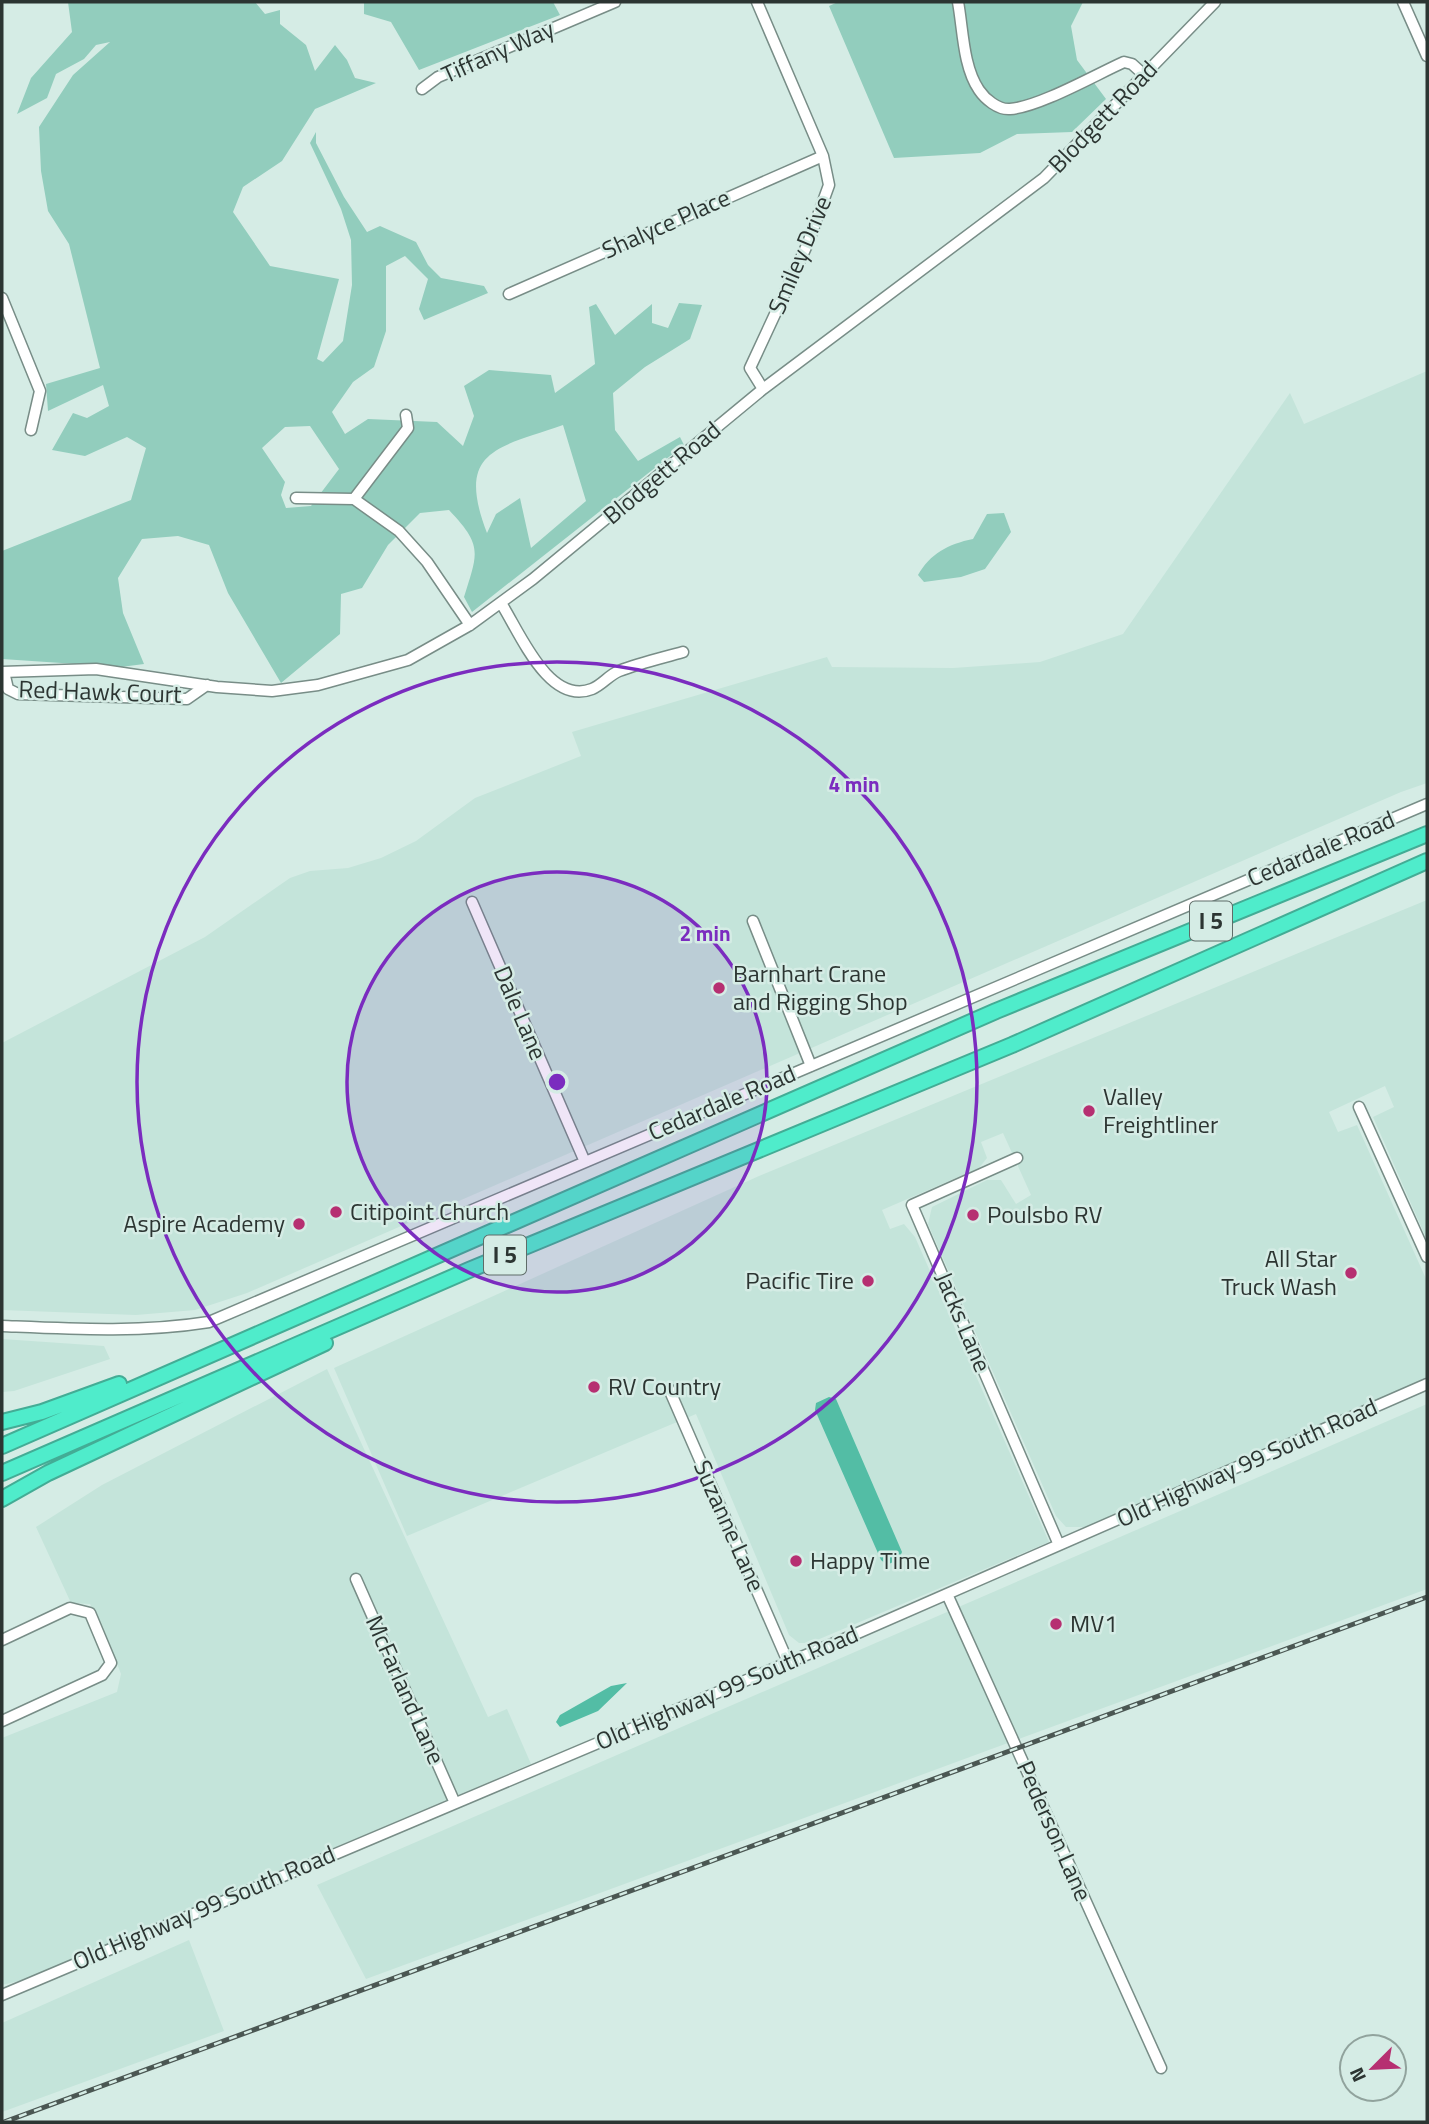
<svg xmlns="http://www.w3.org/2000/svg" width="1429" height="2124" viewBox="0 0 1429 2124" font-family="'Titillium Web',sans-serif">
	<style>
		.built { fill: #c4e4da }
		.green { fill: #92cdbd; fill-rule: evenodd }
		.water { fill: #53bda5 }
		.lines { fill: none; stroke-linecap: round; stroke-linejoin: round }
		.minor-casing { stroke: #788d87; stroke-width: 13 }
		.highway-casing { stroke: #43ac95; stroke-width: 18 }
		.minor { stroke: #fff; stroke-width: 10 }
		.highway { stroke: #4feccb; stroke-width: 14 }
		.rail-casing { stroke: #4b5753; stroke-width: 5 }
		.rail { stroke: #d5ece5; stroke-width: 2.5; stroke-dasharray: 8; stroke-linecap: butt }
		.ring { fill: none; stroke: #7b2cbf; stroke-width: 3.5 }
		.poi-dot { fill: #b62f71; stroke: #d5ece5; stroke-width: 2.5 }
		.labels { text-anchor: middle; stroke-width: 5; stroke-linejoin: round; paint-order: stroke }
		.shield { fill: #d5ece5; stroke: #5f6c68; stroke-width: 2 }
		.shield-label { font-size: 23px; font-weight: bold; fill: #2c3532 }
		.street-label { font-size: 24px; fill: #2c3532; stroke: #d5ece5 }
		.poi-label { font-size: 24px; fill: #2c3532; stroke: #d5ece5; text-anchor: start }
		.centre { fill: #7b2cbf; stroke: #d5ece5; stroke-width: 3.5 }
		.ring-label { font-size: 21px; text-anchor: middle; font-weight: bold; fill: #7b2cbf; stroke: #d5ece5; stroke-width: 5; stroke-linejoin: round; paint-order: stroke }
	</style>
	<rect width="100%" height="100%" fill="#d5ece5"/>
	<path class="built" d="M 1427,371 L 1427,783 L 1401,792 L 247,1293 L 195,1310 L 136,1315 L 2,1310 L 2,1043 L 205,937 L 290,878 L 310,871 L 348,868 L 381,858 L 416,841 L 475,798 L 581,756 L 572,732 L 827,657 L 832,667 L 953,668 L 1040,662 L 1123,634 L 1290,393 L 1304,424 Z
		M 1427,900 L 1427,1240 L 1373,1117 L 1394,1107 L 1385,1086 L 1329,1112 L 1338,1132 L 1357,1125 L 1427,1281 L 1427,1378 L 1086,1527 L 1066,1527 L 1056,1516 L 928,1224 L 932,1207 L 987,1180 L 1001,1180 L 1016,1204 L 1031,1195 L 1003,1133 L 981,1142 L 987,1158 L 979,1168 L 882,1210 L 890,1229 L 904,1224 L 915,1237 L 1049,1542 L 810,1643 L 799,1643 L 789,1635 L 696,1414 L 407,1536 L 334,1368 L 759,1176 Z
		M 2,1339 L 104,1346 L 110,1359 L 14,1391 L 2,1392 Z
		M 327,1369 L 488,1717 L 507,1709 L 531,1764 L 23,1980 L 2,1985 L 2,1738 L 117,1692 L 121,1674 L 101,1622 L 90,1604 L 71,1603 L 36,1527 L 102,1485 Z
		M 1427,1404 L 1427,1589 L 366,1979 L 317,1885 Z
		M 189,1940 L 224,2031 L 2,2112 L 2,2023 Z"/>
	<path class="green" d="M 68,2 L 255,2 L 265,14 L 280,10 L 280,24 L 306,45 L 315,71 L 335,45 L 347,60 L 355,78 L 376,83 L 315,109 L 282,161 L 243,187 L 233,212 L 270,266 L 339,279 L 317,359 L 323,362 L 343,341 L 352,285 L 351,240 L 341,209 L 310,143 L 316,132 L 316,143 L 344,197 L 367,232 L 380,226 L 416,242 L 428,265 L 441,278 L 484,286 L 488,293 L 424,320 L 419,309 L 428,279 L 405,256 L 386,266 L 386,331 L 374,367 L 353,382 L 332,412 L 345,434 L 368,419 L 437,422 L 463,446 L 474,416 L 464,386 L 489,370 L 551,375 L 555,393 L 595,364 L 589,307 L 596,304 L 615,335 L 652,304 L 652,323 L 668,328 L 679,303 L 702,305 L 690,339 L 645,367 L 613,393 L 615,430 L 638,461 L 680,437 L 684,445 L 472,612 L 464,597 C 478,552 483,546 449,510 L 420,513 L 388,545 L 362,588 L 341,594 L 340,634 L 281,683 L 228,593 L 209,545 L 178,536 L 142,539 L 118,578 L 123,613 L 144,664 L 121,667 L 2,659 L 2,551 L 131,500 L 146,448 L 127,437 L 85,456 L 52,450 L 73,413 L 87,418 L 109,406 L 103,385 L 48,411 L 46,384 L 100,368 L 69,244 L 48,211 L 41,171 L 39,127 L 73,75 L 110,42 L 96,45 L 84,59 L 56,74 L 47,98 L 17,114 L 31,78 L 72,32 ZM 563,425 L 586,501 L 531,548 L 520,498 L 496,514 L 487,533 C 455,450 497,448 563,425 ZM 310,426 L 339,469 L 311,506 L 286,508 L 281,495 L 285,482 L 262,448 L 285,427 Z
		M 364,2 L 553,2 L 560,15 L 419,70 L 391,22 L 364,14 Z
		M 838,2 L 1083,2 L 1071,26 L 1077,60 L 1106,99 L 1072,132 L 1017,134 L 980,153 L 894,158 L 829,6 Z
		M 1004,513 L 1011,532 L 985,569 L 961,577 L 924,582 L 918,575 C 930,554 948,544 973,539 L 987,514 Z"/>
	<path class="water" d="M 829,1397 L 836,1399 L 902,1552 L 899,1559 L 887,1565 L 881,1560 L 815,1410 L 816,1403 Z
		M 627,1683 L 598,1711 L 560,1727 L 556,1722 L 560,1715 L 611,1686 Z"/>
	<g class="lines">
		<g class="minor-casing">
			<path id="minor" d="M 757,2 L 823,156 L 829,185 L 808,243 L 750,368 L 763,389
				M 958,2 C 963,29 963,67 979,90 C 985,99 998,110 1010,109 C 1039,107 1095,75 1124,62 L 1132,64 L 1143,74
				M 1403,2 L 1427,56
				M 422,89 L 438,77 L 615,2
				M 509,294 L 823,156
				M 2,298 L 40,391 L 31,430
				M 296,498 L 354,499 L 399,531 L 427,562 L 470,625
				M 354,499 L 408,428 L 406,415
				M 501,603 C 520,633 549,706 592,689 C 602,685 609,675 619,671 C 640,663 662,658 683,652
				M 2,672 L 96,669 L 217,687 L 272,691 L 318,685 L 408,660 L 470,625 L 533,579 L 763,389 L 1044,178 L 1215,2
				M 4,672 L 8,689 L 18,694 L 187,699 L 207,685
				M 472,902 L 585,1162
				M 753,921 L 811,1066
				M 1359,1107 L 1427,1257
				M 1017,1158 L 912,1205 L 1059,1545
				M 2,1326 C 72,1329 140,1333 209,1322 L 1427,804
				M 669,1389 L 788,1662
				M 356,1579 L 454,1801
				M 947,1594 L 1161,2068
				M 2,1640 L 70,1608 L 90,1613 L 111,1663 L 102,1675 L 2,1721
				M 2,1995 L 851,1636 L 1427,1384"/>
		</g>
		<g class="highway-casing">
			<path id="highway" d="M 2,1422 L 42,1412 L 119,1384
				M 2,1446 L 996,1011 L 1427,834
				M 2,1473 L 469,1270 L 1012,1045 L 1427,861
				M 2,1499 L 48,1473 L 325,1343"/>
		</g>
		<use href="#minor" class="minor"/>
		<use href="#highway" class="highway"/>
		<g class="rail-casing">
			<path id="rail" d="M 4,2122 L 1427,1597"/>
		</g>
		<use href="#rail" class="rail"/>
	</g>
	<circle cx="557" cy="1082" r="210" fill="#7b2cbf" fill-opacity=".12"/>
	<g class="ring">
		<circle cx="557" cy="1082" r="210"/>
		<circle cx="557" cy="1082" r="420"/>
	</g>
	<g class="poi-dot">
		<circle cx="719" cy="988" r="7"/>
		<circle cx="1089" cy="1111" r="7"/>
		<circle cx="336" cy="1212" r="7"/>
		<circle cx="973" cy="1215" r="7"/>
		<circle cx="299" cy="1224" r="7"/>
		<circle cx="1351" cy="1273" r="7"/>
		<circle cx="868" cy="1281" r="7"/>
		<circle cx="594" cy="1387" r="7"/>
		<circle cx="796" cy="1561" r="7"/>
		<circle cx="1056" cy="1624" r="7"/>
	</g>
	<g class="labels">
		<g class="shield">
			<rect x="1190" y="901.5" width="42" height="39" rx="5"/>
			<rect x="484" y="1235.5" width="42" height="39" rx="5"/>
		</g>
		<g class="shield-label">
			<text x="1211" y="929">I 5</text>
			<text x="505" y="1263">I 5</text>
		</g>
		<g class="street-label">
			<text transform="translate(498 52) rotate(-24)" y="8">Tiffany Way</text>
			<text transform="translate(1103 117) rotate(-46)" y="8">Blodgett Road</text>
			<text transform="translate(666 224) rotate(-24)" y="8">Shalyce Place</text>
			<text transform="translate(800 255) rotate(-67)" y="8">Smiley Drive</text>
			<text transform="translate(662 473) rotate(-40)" y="8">Blodgett Road</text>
			<text transform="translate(100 692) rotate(2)" y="8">Red Hawk Court</text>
			<text transform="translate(1321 849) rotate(-23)" y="8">Cedardale Road</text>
			<text transform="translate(520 1013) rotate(67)" y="8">Dale Lane</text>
			<text transform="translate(722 1103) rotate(-23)" y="8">Cedardale Road</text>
			<text transform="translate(963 1322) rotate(67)" y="8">Jacks Lane</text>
			<text transform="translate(1247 1463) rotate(-24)" y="8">Old Highway 99 South Road</text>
			<text transform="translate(729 1526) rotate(66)" y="8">Suzanne Lane</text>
			<text transform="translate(727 1688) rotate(-23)" y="8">Old Highway 99 South Road</text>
			<text transform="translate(405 1690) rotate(66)" y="8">McFarland Lane</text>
			<text transform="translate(1054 1831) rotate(66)" y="8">Pederson Lane</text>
			<text transform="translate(204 1908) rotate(-23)" y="8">Old Highway 99 South Road</text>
		</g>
		<g class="poi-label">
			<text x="733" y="982">Barnhart Crane<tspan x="733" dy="28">and Rigging Shop</tspan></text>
			<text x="1103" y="1105">Valley<tspan x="1103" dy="28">Freightliner</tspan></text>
			<text x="350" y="1220">Citipoint Church</text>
			<text x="987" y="1223">Poulsbo RV</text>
			<text x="285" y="1232" text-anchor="end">Aspire Academy</text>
			<text x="1337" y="1267" text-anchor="end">All Star<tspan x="1337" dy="28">Truck Wash</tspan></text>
			<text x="854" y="1289" text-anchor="end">Pacific Tire</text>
			<text x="608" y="1395">RV Country</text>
			<text x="810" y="1569">Happy Time</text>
			<text x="1070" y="1632">MV1</text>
		</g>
	</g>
	<circle cx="557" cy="1082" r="10" class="centre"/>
	<g class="ring-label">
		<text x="854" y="792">4 min</text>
		<text x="705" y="941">2 min</text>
	</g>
	<rect width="1429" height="2124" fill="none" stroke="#2c3532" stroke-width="7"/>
	<g transform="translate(1373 2068) rotate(246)"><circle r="33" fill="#d5ece5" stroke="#91a39d" stroke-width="2"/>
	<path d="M0-5L12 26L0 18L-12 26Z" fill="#b62f71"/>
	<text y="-10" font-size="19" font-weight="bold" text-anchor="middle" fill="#2c3532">N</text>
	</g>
</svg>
